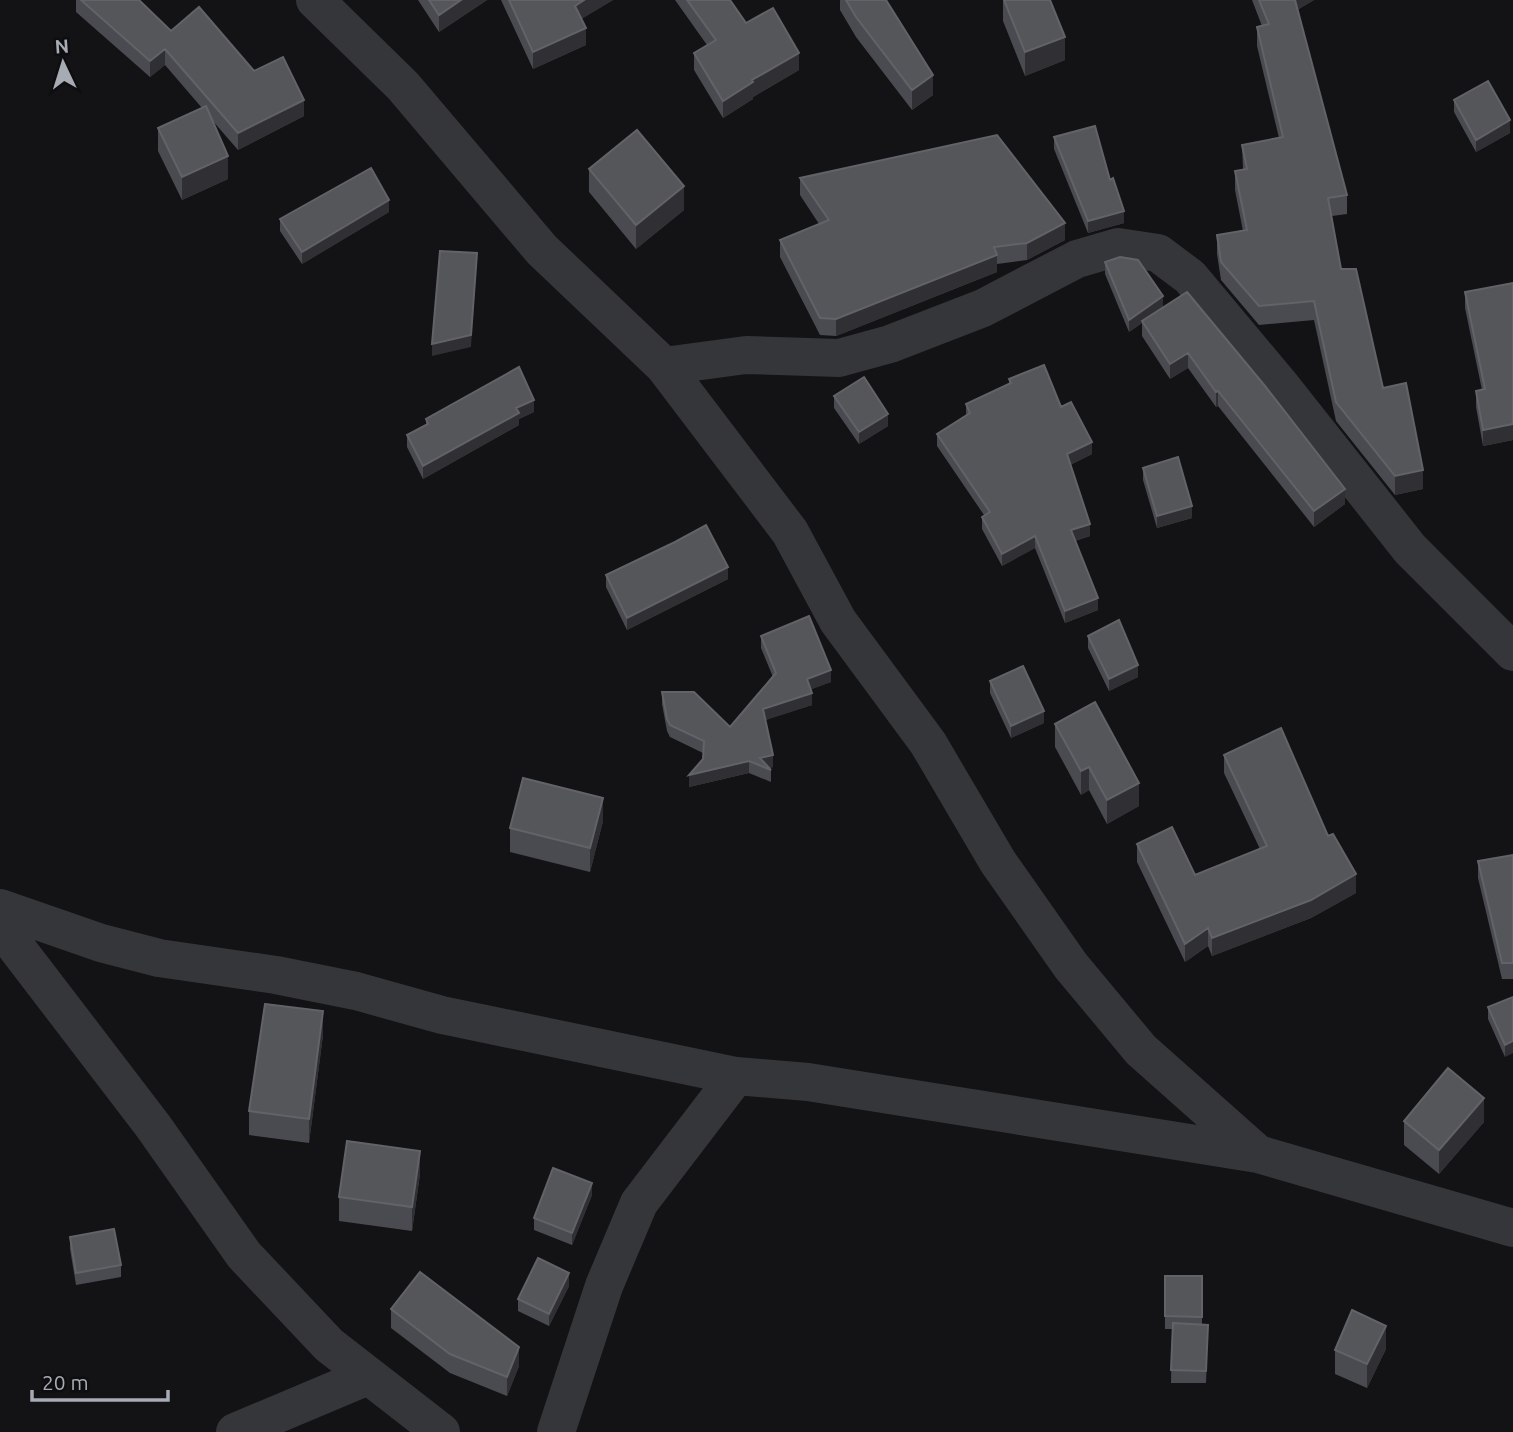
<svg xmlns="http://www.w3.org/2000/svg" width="1513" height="1432" viewBox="0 0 1513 1432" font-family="Ubuntu,sans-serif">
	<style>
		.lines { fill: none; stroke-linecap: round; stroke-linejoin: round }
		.street { stroke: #35363a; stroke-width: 38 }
		.wall { fill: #4a4b50 }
		.shaded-wall { fill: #303034 }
		.building { fill: #54565a; stroke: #616368; stroke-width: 2 }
	</style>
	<rect width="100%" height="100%" fill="#131315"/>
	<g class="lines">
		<path class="street" d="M 315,0 L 403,86 L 542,250 L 664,366 L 790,532 L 838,621 L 928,743 L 998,862 L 1071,966 L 1141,1050 L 1258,1154
			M 664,366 L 746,355 L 839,358 L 890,344 L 983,308 L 1077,259 L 1118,247 L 1158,253 L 1190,277 L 1282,387 L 1410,549 L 1513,652
			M 0,908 L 101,943 L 159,958 L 276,975 L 356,991 L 442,1015 L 736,1076 L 808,1082 L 1258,1154 L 1513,1228
			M 0,926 L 153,1126 L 244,1255 L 329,1345 L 441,1432
			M 235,1432 L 368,1376
			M 556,1432 L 604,1286 L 639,1203 L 736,1076"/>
	</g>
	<path class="wall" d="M 76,0 L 139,0 L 171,31 L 254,71 L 304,116 L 238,150 L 212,120 L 228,179 L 182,200 L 158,151 L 158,128 L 202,108 L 165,65 L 150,77 L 76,12 Z
		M 418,0 L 487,0 L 439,32 Z
		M 501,0 L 613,0 L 581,19 L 586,45 L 533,69 Z
		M 675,0 L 730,0 L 746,23 L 799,70 L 753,97 L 753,99 L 723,118 L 694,70 L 694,53 L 707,45 Z
		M 840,0 L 886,0 L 933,95 L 912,110 L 856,37 L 840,10 Z
		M 1003,0 L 1050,0 L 1065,60 L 1025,76 L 1003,21 Z
		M 1252,0 L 1314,0 L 1297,10 L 1347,195 L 1347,214 L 1332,216 L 1341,269 L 1383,388 L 1423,489 L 1395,495 L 1336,421 L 1314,320 L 1259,325 L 1221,280 L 1217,254 L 1217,235 L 1243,231 L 1235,190 L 1235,171 L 1243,169 L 1242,145 L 1279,138 L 1257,46 L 1257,27 L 1262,26 Z
		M 1454,100 L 1510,133 L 1476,152 L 1454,112 Z
		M 1054,137 L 1110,180 L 1124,223 L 1088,233 L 1054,149 Z
		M 589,169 L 684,210 L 636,249 L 589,192 Z
		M 800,178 L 1065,240 L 1027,260 L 997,264 L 997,272 L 836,336 L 820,335 L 780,257 L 780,240 L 819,224 L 800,195 Z
		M 389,212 L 302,264 L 280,231 L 280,219 Z
		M 1105,262 L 1163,308 L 1345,504 L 1314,527 L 1218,406 L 1216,407 L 1188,368 L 1170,379 L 1142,336 L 1142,323 L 1129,332 L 1105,274 Z
		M 1513,283 L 1513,440 L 1483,446 L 1476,407 L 1476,391 L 1482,390 L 1465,308 L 1465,292 Z
		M 1009,379 L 1061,407 L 1092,454 L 1070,465 L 1090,536 L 1075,541 L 1098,610 L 1065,623 L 1035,548 L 1002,566 L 982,529 L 982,517 L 984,515 L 937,446 L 937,434 L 966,415 L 966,404 L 1009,384 Z
		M 834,396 L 888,426 L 859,444 L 834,408 Z
		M 534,412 L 519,419 L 519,425 L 423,479 L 407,447 L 407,435 L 426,425 L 426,419 Z
		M 1143,468 L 1192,518 L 1157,528 L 1143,480 Z
		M 606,575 L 728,579 L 627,630 L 606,587 Z
		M 761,636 L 831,682 L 811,689 L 812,705 L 765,720 L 773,767 L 769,768 L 771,770 L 771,782 L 749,773 L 689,787 L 703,759 L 703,753 L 670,737 L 667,731 L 662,704 L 662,692 L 730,727 L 773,677 L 761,648 Z
		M 1088,636 L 1138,677 L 1109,691 L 1088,648 Z
		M 990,681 L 1044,723 L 1011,738 L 990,693 Z
		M 1055,724 L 1139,806 L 1107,824 L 1089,790 L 1081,795 L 1055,747 Z
		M 1224,755 L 1328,836 L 1356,893 L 1311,918 L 1212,956 L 1208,946 L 1185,962 L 1137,862 L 1137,844 L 1195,875 L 1260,849 L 1224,773 Z
		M 603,821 L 590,872 L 510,852 L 510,828 Z
		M 1513,855 L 1513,979 L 1502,979 L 1478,878 L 1478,861 Z
		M 1513,997 L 1505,1057 L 1488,1019 L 1488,1007 Z
		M 323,1035 L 309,1143 L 249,1135 L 249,1111 Z
		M 1404,1121 L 1484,1122 L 1439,1174 L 1404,1145 Z
		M 420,1174 L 412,1231 L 339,1221 L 339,1197 Z
		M 592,1195 L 572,1245 L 534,1230 L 534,1218 Z
		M 70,1237 L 121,1265 L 121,1277 L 76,1285 L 70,1249 Z
		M 1165,1276 L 1202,1276 L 1202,1325 L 1208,1325 L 1206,1383 L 1171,1383 L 1172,1329 L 1165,1329 Z
		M 569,1286 L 549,1326 L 518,1311 L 518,1299 Z
		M 391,1309 L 519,1366 L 507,1396 L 450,1373 L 391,1328 Z
		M 1386,1349 L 1367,1388 L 1335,1374 L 1335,1350 Z"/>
	<path class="shaded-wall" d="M 461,0 L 487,0 L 439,32 L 439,15 Z
		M 584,0 L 613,0 L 575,23 L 575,6 Z
		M 1293,0 L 1314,0 L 1293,12 Z
		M 586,28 L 586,45 L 533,69 L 533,52 Z
		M 1065,37 L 1065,60 L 1025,76 L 1025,52 Z
		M 165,49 L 165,65 L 150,77 L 150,61 Z
		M 799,53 L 799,70 L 753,97 L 753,99 L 723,118 L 723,101 L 752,80 Z
		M 933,75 L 933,95 L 912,110 L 912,90 Z
		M 304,100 L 304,116 L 238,150 L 238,133 Z
		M 1510,120 L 1510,133 L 1476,152 L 1476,140 Z
		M 228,156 L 228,179 L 182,200 L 182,177 Z
		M 684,186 L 684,210 L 636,249 L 636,225 Z
		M 389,200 L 389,212 L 302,264 L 302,252 Z
		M 1124,211 L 1124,223 L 1088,233 L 1088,221 Z
		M 1065,223 L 1065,240 L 1027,260 L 1027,243 Z
		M 477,253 L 471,347 L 432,356 L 432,344 Z
		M 997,255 L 997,272 L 836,336 L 836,319 Z
		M 1163,296 L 1163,308 L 1129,332 L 1129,320 Z
		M 1188,353 L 1188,368 L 1170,379 L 1170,364 Z
		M 1218,391 L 1218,406 L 1216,407 L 1216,392 Z
		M 534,400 L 534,412 L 519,419 L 519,425 L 423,479 L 423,466 L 516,408 Z
		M 888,414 L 888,426 L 859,444 L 859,432 Z
		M 1513,424 L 1513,440 L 1483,446 L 1483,430 Z
		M 1092,442 L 1092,454 L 1067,466 L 1067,454 Z
		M 1423,470 L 1423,489 L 1395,495 L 1395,476 Z
		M 1345,489 L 1345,504 L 1314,527 L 1314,511 Z
		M 1192,506 L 1192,518 L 1157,528 L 1157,516 Z
		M 1090,524 L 1090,536 L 1071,542 L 1071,530 Z
		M 1035,536 L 1035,548 L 1002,566 L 1002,554 Z
		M 728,567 L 728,579 L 627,630 L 627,618 Z
		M 1098,598 L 1098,610 L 1065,623 L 1065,611 Z
		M 1138,665 L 1138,677 L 1109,691 L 1109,679 Z
		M 831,670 L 831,682 L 807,691 L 807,679 Z
		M 812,693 L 812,705 L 763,721 L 763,709 Z
		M 1044,711 L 1044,723 L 1011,738 L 1011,726 Z
		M 773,755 L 773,767 L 767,768 L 760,758 Z
		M 749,761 L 749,773 L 689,787 L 689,775 Z
		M 1089,767 L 1089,790 L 1081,795 L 1081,771 Z
		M 1139,783 L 1139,806 L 1107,824 L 1107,800 Z
		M 603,798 L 603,821 L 590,872 L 590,848 Z
		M 1356,874 L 1356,893 L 1311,918 L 1212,956 L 1212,938 Z
		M 1208,928 L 1208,946 L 1185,962 L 1185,944 Z
		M 323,1011 L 323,1035 L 309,1143 L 309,1119 Z
		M 1513,1041 L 1513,1053 L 1505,1057 L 1505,1045 Z
		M 1484,1098 L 1484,1122 L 1439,1174 L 1439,1150 Z
		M 420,1151 L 420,1174 L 412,1231 L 412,1207 Z
		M 592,1183 L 592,1195 L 572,1245 L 572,1233 Z
		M 569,1273 L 569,1286 L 549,1326 L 549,1314 Z
		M 1386,1326 L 1386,1349 L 1367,1388 L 1367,1364 Z
		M 519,1347 L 519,1366 L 507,1396 L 507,1377 Z"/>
	<path class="building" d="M 81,0 L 139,0 L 171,31 L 199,7 L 254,71 L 283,57 L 304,100 L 238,133 L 165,49 L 150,61 Z
		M 429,0 L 461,0 L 439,15 Z
		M 509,0 L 584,0 L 575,6 L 586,28 L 533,52 Z
		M 687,0 L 730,0 L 746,23 L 773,8 L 799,53 L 752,80 L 753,82 L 723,101 L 694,53 L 716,40 Z
		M 846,0 L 886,0 L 933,75 L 912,90 L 856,17 Z
		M 1004,0 L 1050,0 L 1065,37 L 1025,52 Z
		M 1259,0 L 1295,0 L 1347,195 L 1328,198 L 1341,269 L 1356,269 L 1383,388 L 1406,383 L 1423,470 L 1395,476 L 1336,402 L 1314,301 L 1259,306 L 1221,262 L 1217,235 L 1247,230 L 1235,171 L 1247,169 L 1242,145 L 1283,137 L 1257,27 L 1269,24 Z
		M 1488,81 L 1510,120 L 1476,140 L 1454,100 Z
		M 206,106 L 228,156 L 182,177 L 158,128 Z
		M 1095,126 L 1110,180 L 1113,178 L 1124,211 L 1088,221 L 1054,137 Z
		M 637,130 L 684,186 L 636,225 L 589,169 Z
		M 997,135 L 1065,223 L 1027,243 L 994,247 L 997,255 L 836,319 L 820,318 L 780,240 L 829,220 L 800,178 Z
		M 371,168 L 389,200 L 302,252 L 280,219 Z
		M 440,251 L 477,253 L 471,335 L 432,344 Z
		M 1120,257 L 1138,260 L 1163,296 L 1129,320 L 1105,262 Z
		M 1513,283 L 1513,424 L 1483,430 L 1476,391 L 1485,389 L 1465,292 Z
		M 1187,292 L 1265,386 L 1345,489 L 1314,511 L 1218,391 L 1216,392 L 1188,353 L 1170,364 L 1142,321 Z
		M 1044,365 L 1061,407 L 1071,402 L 1092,442 L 1067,454 L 1090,524 L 1071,530 L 1098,598 L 1065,611 L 1035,536 L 1002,554 L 982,517 L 990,512 L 937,434 L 970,413 L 966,404 L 1011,383 L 1009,379 Z
		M 519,367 L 534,400 L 516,408 L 519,413 L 423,466 L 407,435 L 428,424 L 426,419 Z
		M 864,377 L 888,414 L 859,432 L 834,396 Z
		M 1178,457 L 1192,506 L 1157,516 L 1143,468 Z
		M 706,525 L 728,567 L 627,618 L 606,575 L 675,542 Z
		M 809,616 L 831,670 L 807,679 L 812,693 L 763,709 L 773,755 L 760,758 L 771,770 L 749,761 L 689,775 L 703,759 L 704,741 L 670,725 L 667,719 L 662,692 L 694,692 L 730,727 L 776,673 L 761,636 Z
		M 1119,620 L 1138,665 L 1109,679 L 1088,636 Z
		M 1023,666 L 1044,711 L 1011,726 L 990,681 Z
		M 1095,702 L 1139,783 L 1107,800 L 1089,767 L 1081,771 L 1055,724 Z
		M 1281,728 L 1328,836 L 1333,834 L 1356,874 L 1311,900 L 1212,938 L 1208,928 L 1185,944 L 1137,844 L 1172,827 L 1195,875 L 1267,846 L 1224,755 Z
		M 523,778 L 603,798 L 590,848 L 510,828 Z
		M 1513,855 L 1513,963 L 1502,963 L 1478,861 Z
		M 1513,997 L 1513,1041 L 1505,1045 L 1488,1007 Z
		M 265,1004 L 323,1011 L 309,1119 L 249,1111 Z
		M 1448,1068 L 1484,1098 L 1439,1150 L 1404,1121 Z
		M 347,1141 L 420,1151 L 412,1207 L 339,1197 Z
		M 553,1168 L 592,1183 L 572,1233 L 534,1218 Z
		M 114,1229 L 121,1265 L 76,1273 L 70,1237 Z
		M 538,1258 L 569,1273 L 549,1314 L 518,1299 Z
		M 420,1272 L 519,1347 L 507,1377 L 450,1354 L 391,1309 Z
		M 1165,1276 L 1202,1276 L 1202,1317 L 1165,1316 Z
		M 1352,1310 L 1386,1326 L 1367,1364 L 1335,1350 Z
		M 1173,1323 L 1208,1325 L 1206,1371 L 1171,1370 Z"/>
	<g transform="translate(63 63) rotate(356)" stroke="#0e0e10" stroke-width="5" paint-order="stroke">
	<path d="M0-5L12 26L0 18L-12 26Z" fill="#a6abb4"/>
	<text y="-10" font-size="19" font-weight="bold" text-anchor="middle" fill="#a6abb4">N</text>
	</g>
	<path d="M32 1390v10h136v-10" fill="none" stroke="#a6abb4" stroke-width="3.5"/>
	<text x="42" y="1390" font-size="21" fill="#a6abb4" stroke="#0e0e10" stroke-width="5" paint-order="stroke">20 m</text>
</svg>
